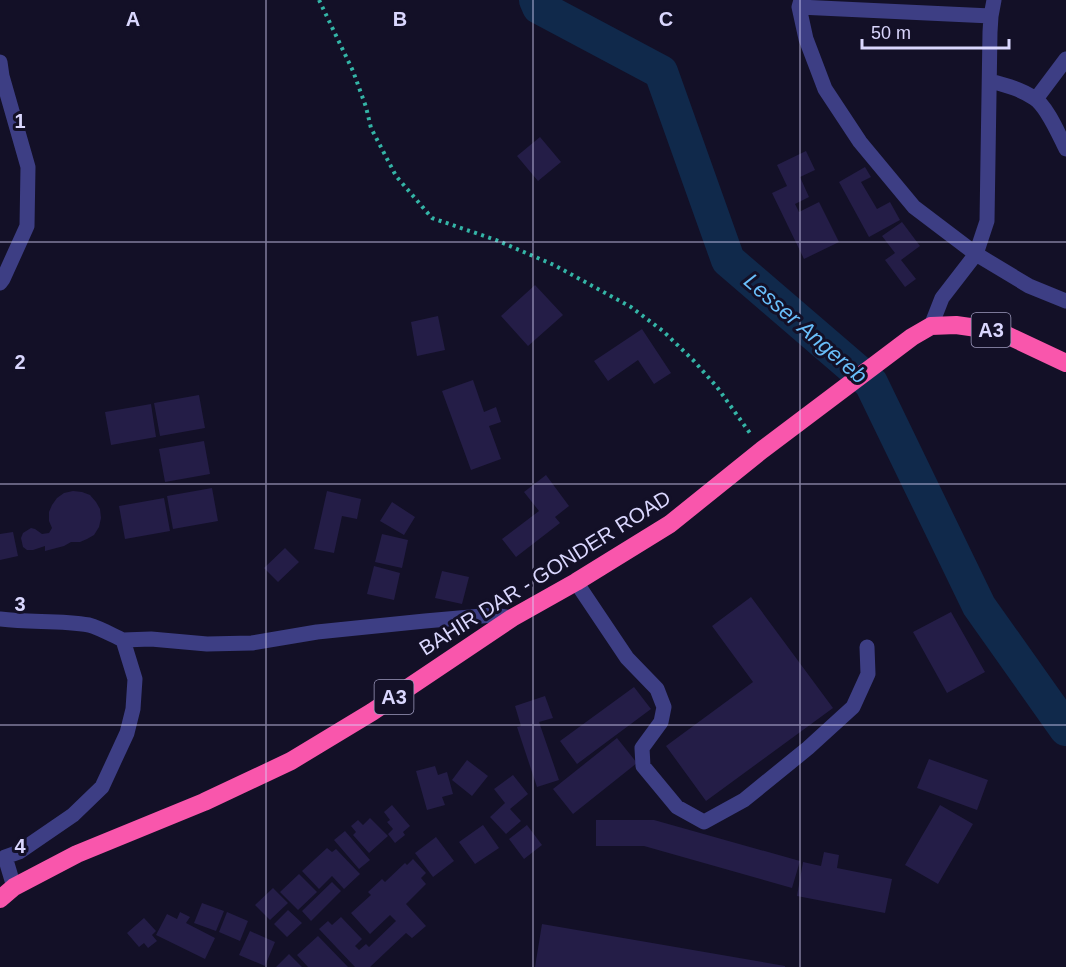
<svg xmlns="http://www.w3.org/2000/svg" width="1066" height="967" viewBox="0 0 1066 967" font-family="Arial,sans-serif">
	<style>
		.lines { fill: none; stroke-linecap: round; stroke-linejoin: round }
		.river { stroke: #10294b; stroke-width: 34 }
		.building { fill: #241d47 }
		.path { stroke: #34b5a7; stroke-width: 4; stroke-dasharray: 3 4.5; stroke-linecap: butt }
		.minor { stroke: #3d3e84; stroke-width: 15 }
		.highway { stroke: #f956ac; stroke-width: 18 }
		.grid { fill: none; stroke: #dad7fe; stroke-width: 1.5; stroke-opacity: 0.55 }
		.labels { text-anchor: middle; stroke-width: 6; stroke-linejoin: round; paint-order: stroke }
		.shield { fill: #131027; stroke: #9e9bbe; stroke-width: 1.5 }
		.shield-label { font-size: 20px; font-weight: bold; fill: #dad7fe }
		.street-label { font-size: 21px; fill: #dad7fe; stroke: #131027 }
		.water-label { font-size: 22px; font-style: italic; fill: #69befa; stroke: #131027 }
		.grid-label { font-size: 20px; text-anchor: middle; font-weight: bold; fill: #dad7fe; stroke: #131027; stroke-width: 6; stroke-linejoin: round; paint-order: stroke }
	</style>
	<rect width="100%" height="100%" fill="#131027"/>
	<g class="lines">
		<path class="river" d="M 536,0 L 539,7 L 661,72 L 728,260 L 871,383 L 979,606 L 1066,729"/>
	</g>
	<path class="building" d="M 540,137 L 561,162 L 538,181 L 517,156 Z
		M 806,151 L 815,170 L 800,177 L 809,197 L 795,204 L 799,212 L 819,202 L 839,242 L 804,259 L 772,193 L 787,186 L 777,165 Z
		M 865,167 L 871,177 L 861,182 L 877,209 L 890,202 L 900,220 L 869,237 L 839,182 Z
		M 902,222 L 920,246 L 901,260 L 916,279 L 905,287 L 885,260 L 895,253 L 882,236 Z
		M 535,285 L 563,315 L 528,346 L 501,316 Z
		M 438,316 L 445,350 L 417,356 L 411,322 Z
		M 642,329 L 671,373 L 654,384 L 638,360 L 608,381 L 594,361 Z
		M 473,380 L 484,412 L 496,407 L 501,422 L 489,426 L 501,459 L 471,470 L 442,391 Z
		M 199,395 L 205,428 L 160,436 L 154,403 Z
		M 151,404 L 156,437 L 111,445 L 105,412 Z
		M 204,441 L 210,474 L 165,482 L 159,449 Z
		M 546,475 L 569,506 L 555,517 L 560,523 L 516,557 L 502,539 L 539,511 L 524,492 Z
		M 212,488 L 218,521 L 173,529 L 167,496 Z
		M 73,491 L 82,492 L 90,495 L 96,502 L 100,509 L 101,518 L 99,527 L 94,535 L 87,539 L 80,542 L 71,542 L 64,546 L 45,551 L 45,546 L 33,550 L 27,550 L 23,547 L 21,538 L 23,533 L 31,528 L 35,529 L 42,534 L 49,533 L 52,528 L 49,521 L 49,512 L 52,505 L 57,498 L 64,493 Z
		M 327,491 L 361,499 L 357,519 L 342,516 L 334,553 L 314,549 Z
		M 164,498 L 170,531 L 125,539 L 119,506 Z
		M 392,502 L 415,517 L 404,535 L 380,521 Z
		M 13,532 L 18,556 L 0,560 L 0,534 Z
		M 382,534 L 408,540 L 402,568 L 375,562 Z
		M 285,548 L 299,562 L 278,582 L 264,568 Z
		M 374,566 L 400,573 L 394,600 L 367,594 Z
		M 442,571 L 469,577 L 462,604 L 435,598 Z
		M 751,597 L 833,708 L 706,801 L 666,746 L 753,682 L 712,626 Z
		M 951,612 L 985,672 L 947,693 L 913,632 Z
		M 634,687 L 651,709 L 577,764 L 560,741 Z
		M 545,696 L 553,718 L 539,722 L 559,780 L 537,787 L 517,727 L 521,726 L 515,706 Z
		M 617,738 L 637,763 L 573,814 L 553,789 Z
		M 929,759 L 988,780 L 977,810 L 917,788 Z
		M 467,760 L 488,776 L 472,796 L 452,780 Z
		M 435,766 L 438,775 L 447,772 L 453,794 L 442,797 L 445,805 L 427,810 L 416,771 Z
		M 513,775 L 528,794 L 510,809 L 521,821 L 506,834 L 490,817 L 505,803 L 494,789 Z
		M 392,805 L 410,826 L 403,832 L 405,835 L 395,843 L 388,834 L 393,829 L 387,822 L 390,820 L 384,812 Z
		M 940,805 L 973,824 L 938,884 L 905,865 Z
		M 370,818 L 388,836 L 369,853 L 353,835 L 356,832 L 351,826 L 358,820 L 363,825 Z
		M 596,820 L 654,820 L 800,861 L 792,888 L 644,846 L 596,846 Z
		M 483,825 L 499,848 L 475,864 L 459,842 Z
		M 527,825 L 542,845 L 524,859 L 509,839 Z
		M 345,831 L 370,860 L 359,869 L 334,840 Z
		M 436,837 L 454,861 L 433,877 L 415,853 Z
		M 327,848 L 332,852 L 336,849 L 360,874 L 344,889 L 332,876 L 319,889 L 302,871 Z
		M 824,852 L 839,855 L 837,868 L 892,879 L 885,913 L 797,896 L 803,862 L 821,866 Z
		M 413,859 L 426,873 L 421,878 L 426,884 L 406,904 L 426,926 L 412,938 L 406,933 L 370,967 L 355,967 L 319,929 L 328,921 L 332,925 L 341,917 L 362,939 L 355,946 L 359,950 L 366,944 L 369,947 L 396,921 L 390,915 L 370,934 L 351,913 L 371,895 L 368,892 L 382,879 L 385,882 L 405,863 L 407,865 Z
		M 299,874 L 317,892 L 298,910 L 280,892 Z
		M 332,882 L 341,891 L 311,921 L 302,911 Z
		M 273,888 L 288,903 L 270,920 L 255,905 Z
		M 202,903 L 224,911 L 216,931 L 194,923 Z
		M 288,910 L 302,923 L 287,937 L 274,924 Z
		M 180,912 L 190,917 L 186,923 L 215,938 L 205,959 L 156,935 L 167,914 L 177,919 Z
		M 227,912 L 248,921 L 240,941 L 219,932 Z
		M 144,918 L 156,931 L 152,935 L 157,941 L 148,948 L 144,943 L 139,947 L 127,933 Z
		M 542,924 L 785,966 L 785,967 L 535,967 Z
		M 250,931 L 275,942 L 265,966 L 239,955 Z
		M 318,936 L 348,967 L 308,967 L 297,955 Z
		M 289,954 L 302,967 L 276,967 Z"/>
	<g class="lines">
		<path class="path" d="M 319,0 L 353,71 L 366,107 L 371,128 L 396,176 L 432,218 L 496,240 L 554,265 L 631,307 L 663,331 L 694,361 L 717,387 L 752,436"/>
		<path class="minor" d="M 801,0 L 799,7 L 806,39 L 825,89 L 860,142 L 914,207 L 976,254 L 1029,286 L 1066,301
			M 799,7 L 991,16
			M 0,62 L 2,76 L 28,167 L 27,226 L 3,279 L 0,283
			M 990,81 C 1005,85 1021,89 1034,98 C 1047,106 1059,135 1066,149
			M 1036,99 L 1066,59
			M 931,326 L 942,298 L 976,254 L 987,221 L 990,32 L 991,16 L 994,0
			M 576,582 L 627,658 L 657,689 L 664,707 L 661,722 L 642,748 L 643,766 L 677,807 L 704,822 L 744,800 L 808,748 L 853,707 L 868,674 L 867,647
			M 0,619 C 29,623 59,620 89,625 C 100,628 112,635 123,640 L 135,679 L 133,709 L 127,733 L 102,787 L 73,815 L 19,852 L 5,857 L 14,887
			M 123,640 L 151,639 L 207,644 L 252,643 L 317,632 L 425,621 L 493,615 L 512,618"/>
		<path class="highway" d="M 0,899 L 14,887 L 77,854 L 204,802 L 291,761 L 372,712 L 512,618 L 576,582 L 670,524 L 762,450 L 912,337 L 931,326 L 956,325 L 998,331 L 1066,363"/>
	</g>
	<path class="grid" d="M 266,0 L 266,967M 533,0 L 533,967M 800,0 L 800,967M 0,242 L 1066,242M 0,484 L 1066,484M 0,725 L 1066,725"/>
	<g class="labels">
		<g class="shield">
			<rect x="971.5" y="313" width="39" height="34" rx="4.5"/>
			<rect x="374.5" y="680" width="39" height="34" rx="4.5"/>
		</g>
		<g class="shield-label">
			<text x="991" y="337">A3</text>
			<text x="394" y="704">A3</text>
		</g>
		<g class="street-label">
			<text transform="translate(545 573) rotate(-32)" y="7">BAHIR DAR - GONDER ROAD</text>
		</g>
		<g class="water-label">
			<text transform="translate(806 328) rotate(41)" y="8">Lesser Angereb</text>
		</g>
	</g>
	<g class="grid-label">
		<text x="133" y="26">A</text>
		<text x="400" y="26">B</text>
		<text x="666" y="26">C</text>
		<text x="20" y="128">1</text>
		<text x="20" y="369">2</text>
		<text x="20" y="611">3</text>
		<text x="20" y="853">4</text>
	</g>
	<path d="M862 39v9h147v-9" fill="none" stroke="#dad7fe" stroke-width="3"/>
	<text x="871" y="39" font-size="18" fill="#dad7fe" stroke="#131027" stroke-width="4.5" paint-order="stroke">50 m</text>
</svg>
